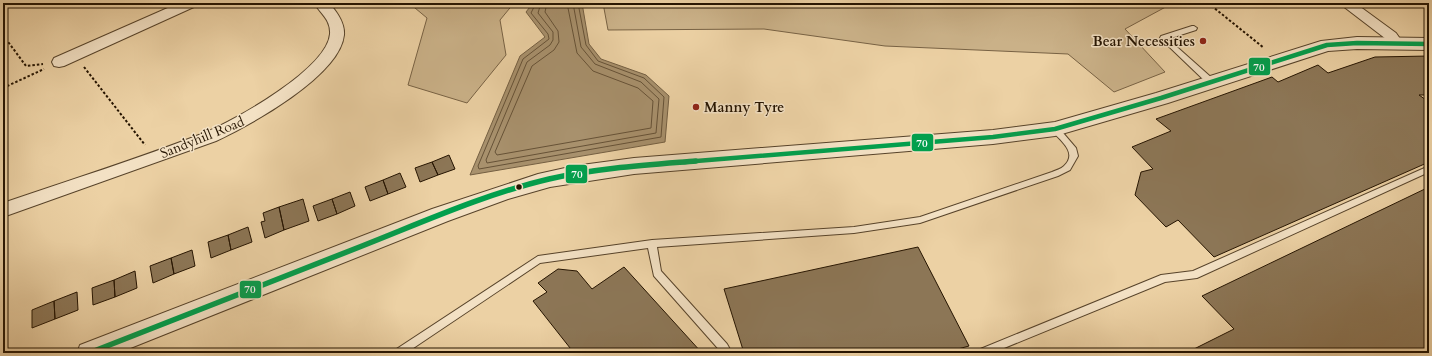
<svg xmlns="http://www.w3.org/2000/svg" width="1432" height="356" viewBox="0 0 1432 356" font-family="Cardo,serif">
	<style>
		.green { fill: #cab188; stroke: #786244 }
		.water { fill: #a8916d; stroke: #745f42 }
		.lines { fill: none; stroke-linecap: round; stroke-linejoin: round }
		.shore { stroke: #665237; stroke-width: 1 }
		.building { fill: #8c7656; stroke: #251401 }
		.service-casing { stroke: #57432a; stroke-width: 2 }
		.minor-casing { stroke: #57432a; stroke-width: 2 }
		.tertiary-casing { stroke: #57432a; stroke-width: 2 }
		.path { stroke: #251401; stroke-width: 2; stroke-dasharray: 2.5 2; stroke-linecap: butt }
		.service { fill: #f3e1c4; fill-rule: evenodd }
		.minor { fill: #f3e1c4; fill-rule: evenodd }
		.tertiary { fill: #f3e1c4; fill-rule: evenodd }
		.bus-1-far1-casing { stroke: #f3e1c4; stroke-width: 7 }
		.bus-1-casing { stroke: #f3e1c4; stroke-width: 8 }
		.bus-1-far1 { stroke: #029f4d; stroke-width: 4.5 }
		.bus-1 { stroke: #029f4d; stroke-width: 5.5 }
		.poi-dot { fill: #8f2418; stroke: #f3e1c4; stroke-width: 1.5 }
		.bus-dot { fill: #251401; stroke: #f3e1c4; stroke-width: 1.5 }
		.labels { text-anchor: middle; stroke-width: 3; stroke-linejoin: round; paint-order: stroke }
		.poi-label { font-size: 14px; font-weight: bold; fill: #251401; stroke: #f3e1c4; text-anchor: end }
		.street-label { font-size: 14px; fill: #251401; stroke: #f3e1c4 }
		.line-badge { stroke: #f3e1c4; stroke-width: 1.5 }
		.badge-label { font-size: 11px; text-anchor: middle; font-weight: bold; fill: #fff }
	</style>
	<rect width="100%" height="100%" fill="#ecd1a4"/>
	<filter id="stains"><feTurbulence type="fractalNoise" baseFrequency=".005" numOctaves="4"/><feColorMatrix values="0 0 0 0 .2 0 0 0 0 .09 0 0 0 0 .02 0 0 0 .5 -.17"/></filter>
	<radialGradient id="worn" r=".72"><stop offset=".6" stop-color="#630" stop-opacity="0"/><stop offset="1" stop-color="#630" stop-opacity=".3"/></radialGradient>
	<path class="green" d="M 409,3 L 514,3 L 500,20 L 506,55 L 467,103 L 408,85 L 427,18 Z
		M 603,3 L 1173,3 L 1125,29 L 1165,72 L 1114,92 L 1068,54 L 885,46 L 764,29 L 608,30 Z"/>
	<path class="water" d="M 533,3 L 582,3 L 589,44 L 601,59 L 646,75 L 669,96 L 665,142 L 470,175 L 520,56 L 545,37 L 526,12 Z"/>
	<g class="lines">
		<path class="shore" d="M 536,3 L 531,13 L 548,34 L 549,39 L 523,59 L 478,166 L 479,169 L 661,137 L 664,97 L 644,78 L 598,61 L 586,45 L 578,3
			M 541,3 L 538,13 L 553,32 L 553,40 L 550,45 L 527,62 L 486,160 L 487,163 L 656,133 L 659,99 L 641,82 L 595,64 L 581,47 L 573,3
			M 547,3 L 545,12 L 558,31 L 559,42 L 554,50 L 532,66 L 495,152 L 497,155 L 651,128 L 653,101 L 638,88 L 593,71 L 577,53 L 567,3"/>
	</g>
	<path class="building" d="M 1429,56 L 1429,95 L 1419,95 L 1429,102 L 1429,162 L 1214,257 L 1178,220 L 1166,227 L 1135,195 L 1141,172 L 1153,169 L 1132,147 L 1171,131 L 1156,119 L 1272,77 L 1278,82 L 1318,65 L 1328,73 L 1375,57 Z
		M 449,155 L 455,169 L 438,175 L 432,162 Z
		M 432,162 L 438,175 L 420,182 L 415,168 Z
		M 400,173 L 406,187 L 388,194 L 383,180 Z
		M 383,180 L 388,194 L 370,201 L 365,187 Z
		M 1429,187 L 1429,353 L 1186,353 L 1234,329 L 1202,296 Z
		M 350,192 L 355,206 L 337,214 L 332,199 Z
		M 303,199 L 309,221 L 284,230 L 279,207 Z
		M 332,199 L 337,214 L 318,221 L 313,206 Z
		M 279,207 L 284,230 L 265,238 L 261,222 L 265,221 L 263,213 Z
		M 248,227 L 252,242 L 231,250 L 228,235 Z
		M 228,235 L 231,250 L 211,258 L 208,242 Z
		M 918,247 L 969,346 L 943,353 L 744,353 L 724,289 Z
		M 192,250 L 195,266 L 174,274 L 171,258 Z
		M 171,258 L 174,274 L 153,283 L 150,266 Z
		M 624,267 L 702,353 L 574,353 L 533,301 L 547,292 L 538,283 L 558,269 L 577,271 L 592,289 Z
		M 135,271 L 137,288 L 115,297 L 114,280 Z
		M 114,280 L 115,297 L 93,305 L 92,288 Z
		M 77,292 L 78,310 L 55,319 L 54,301 Z
		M 54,301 L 55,319 L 32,328 L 32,310 Z"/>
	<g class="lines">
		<g class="service-casing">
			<path id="service" d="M 1192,26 L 1194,26 L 1197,28 L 1196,30 L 1168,39 L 1213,79 L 1214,81 L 1213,83 L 1207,83 L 1160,38 L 1161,36 Z
				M 1055,126 L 1058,127 L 1076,148 L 1078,156 L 1070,170 L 1058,176 L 920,223 L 854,233 L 657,247 L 661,271 L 727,344 L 732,353 L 722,353 L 654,276 L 648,248 L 540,263 L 406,353 L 393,353 L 395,350 L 538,256 L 652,240 L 854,227 L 920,217 L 1052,172 C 1056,170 1061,169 1064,166 C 1078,153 1061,141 1052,131 L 1051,129 Z
				M 1429,166 L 1429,172 L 1197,278 L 1165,282 L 992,353 L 976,353 L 978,350 L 1161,275 L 1193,271 Z"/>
		</g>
		<g class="minor-casing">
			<path id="minor" d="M 179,3 L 198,3 L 196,6 L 64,66 L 59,67 L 54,66 L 52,62 L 54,58 Z
				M 314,3 L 329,3 C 337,12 345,23 344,35 C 340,76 250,125 216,141 L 3,217 L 3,203 C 70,180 138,159 204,133 C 234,121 327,69 330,34 C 331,20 321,14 314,3 Z
				M 1339,3 L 1355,3 L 1396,33 L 1403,43 L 1401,46 C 1393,49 1391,46 1386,39 Z"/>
		</g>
		<g class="tertiary-casing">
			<path id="tertiary" d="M 1357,37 L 1429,38 L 1429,50 L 1357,49 L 1328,51 L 1168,103 L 1055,136 L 993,144 L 634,174 L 550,187 L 508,199 L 448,221 L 118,353 L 77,353 L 80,345 L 432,209 L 538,174 L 574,166 L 634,158 L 993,130 L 1055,122 L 1156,93 L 1321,41 Z"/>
		</g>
		<path class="path" d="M 1208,3 L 1264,48
			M 3,35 L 26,66 L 43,64
			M 84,67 L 145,145
			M 3,88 L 44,69"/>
		<use href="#service" class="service"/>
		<use href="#minor" class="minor"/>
		<use href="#tertiary" class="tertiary"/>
		<g class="bus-1-far1-casing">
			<path id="bus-1-far1" d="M 684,162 L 993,137 L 1055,129 L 1161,98 L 1327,45 L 1357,43 L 1429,44"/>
		</g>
		<g class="bus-1-casing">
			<path id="bus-1" d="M 89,353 C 180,317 271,282 362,246 C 423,222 485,194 549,179 C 598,168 647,165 696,161"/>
		</g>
		<use href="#bus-1-far1" class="bus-1-far1"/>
		<use href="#bus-1" class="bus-1"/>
	</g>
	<g class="poi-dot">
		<circle cx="1203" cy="41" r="4"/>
		<circle cx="696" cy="107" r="4"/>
	</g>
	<circle class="bus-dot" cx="519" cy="187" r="3.5"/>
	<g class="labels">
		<g class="poi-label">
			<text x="1195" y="46">Bear Necessities</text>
			<text x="704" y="112" text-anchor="start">Manny Tyre</text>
		</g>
		<g class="street-label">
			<text transform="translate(202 137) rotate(-22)" y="5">Sandyhill Road</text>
		</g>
	</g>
	<g class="line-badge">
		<rect x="1248" y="57" width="23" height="19" rx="4" fill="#029f4d"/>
		<rect x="911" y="133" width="23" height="19" rx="4" fill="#029f4d"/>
		<rect x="565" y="164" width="23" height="20" rx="4" fill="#029f4d"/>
		<rect x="239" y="280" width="23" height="19" rx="4" fill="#029f4d"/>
	</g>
	<g class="badge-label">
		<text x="1259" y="71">70</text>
		<text x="922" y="147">70</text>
		<text x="577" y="178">70</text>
		<text x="250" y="293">70</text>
	</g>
	<rect width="1432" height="356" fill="none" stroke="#ecd1a4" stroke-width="16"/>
	<rect x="4" y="4" width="1424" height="348" fill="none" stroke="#251401" stroke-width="2"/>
	<rect x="8" y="8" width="1416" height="340" fill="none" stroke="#251401"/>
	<rect width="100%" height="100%" filter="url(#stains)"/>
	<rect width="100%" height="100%" fill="url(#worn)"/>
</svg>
